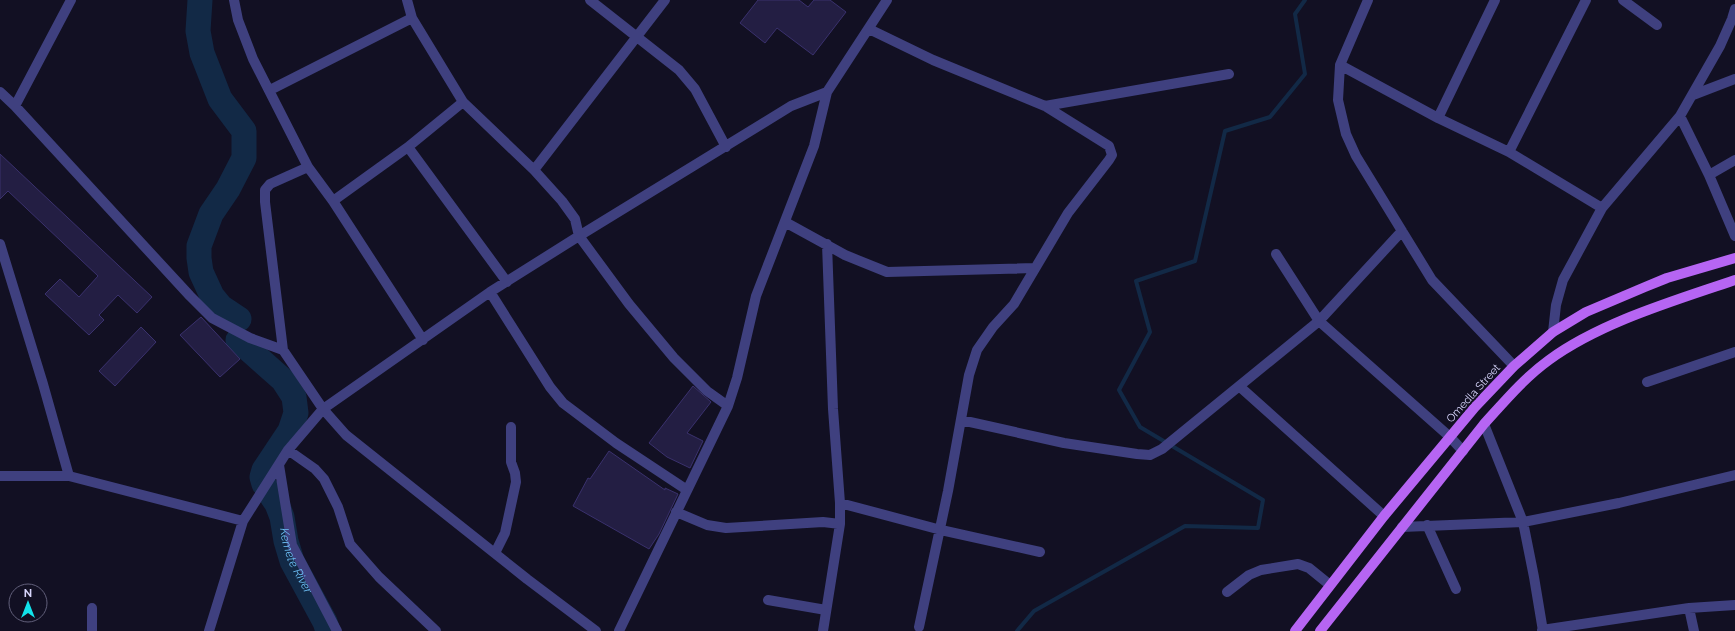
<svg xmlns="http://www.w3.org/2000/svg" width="1735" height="631" viewBox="0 0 1735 631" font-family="Raleway,sans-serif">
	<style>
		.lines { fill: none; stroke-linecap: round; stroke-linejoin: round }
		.stream { stroke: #122946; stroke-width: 4 }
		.river { stroke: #122946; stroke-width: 25 }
		.building { fill: #231e43; stroke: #3a316d }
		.minor { stroke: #3f407f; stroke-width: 10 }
		.major { stroke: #b665f3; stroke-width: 10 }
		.labels { text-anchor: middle; stroke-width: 4; stroke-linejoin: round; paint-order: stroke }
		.street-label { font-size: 11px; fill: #d8d6fc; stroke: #121023 }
		.water-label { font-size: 12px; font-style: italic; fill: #6cbdf4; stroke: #121023 }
	</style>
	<rect width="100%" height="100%" fill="#121023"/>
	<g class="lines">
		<path class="stream" d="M 1017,631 L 1034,611 L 1185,526 L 1258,528 L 1263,500 L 1140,427 L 1119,390 L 1150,332 L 1136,281 L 1195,261 L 1225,131 L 1270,117 L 1305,74 L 1295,14 L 1305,0"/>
		<g class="river">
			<path d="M 200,0 L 198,31 L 202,53 L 220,99 L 244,131 L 244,158 L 228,189 L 211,214 L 199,246 L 199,258 L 201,272 L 212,296 L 221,307 L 239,319"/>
			<path d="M 238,340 L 283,380 L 294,397 L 296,413 L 290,431 L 264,470 L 262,477 L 264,484"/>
			<path id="s1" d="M 267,489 L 277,504 L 282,517 L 286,541 L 292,561 L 325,622 L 328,631"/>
		</g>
	</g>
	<path class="building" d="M 758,0 L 799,0 L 808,7 L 814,0 L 830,0 L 846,12 L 813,55 L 777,28 L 765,43 L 740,23 Z
		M 0,154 L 152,297 L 137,313 L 118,295 L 99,315 L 104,320 L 89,335 L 45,294 L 60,279 L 79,297 L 98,276 L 8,191 L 0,199 Z
		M 201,317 L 240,359 L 220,377 L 180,335 Z
		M 141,327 L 156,342 L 115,386 L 99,371 Z
		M 693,386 L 711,402 L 687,433 L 703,441 L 690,468 L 667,457 L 649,443 Z
		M 609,451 L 665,490 L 665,488 L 678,494 L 659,534 L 649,549 L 573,506 L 588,478 L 590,479 Z"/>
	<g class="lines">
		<path class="minor" d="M 234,0 L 238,20 L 253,59 L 308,167 L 333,201 L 423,340
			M 407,0 L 412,18 L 463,102 L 534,170 L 562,201 L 575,219 L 579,236 L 629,304 L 674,358 L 707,391 L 728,406
			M 590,0 L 679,70 L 695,89 L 726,147
			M 1368,0 L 1340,65 L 1338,100 L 1346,134 L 1356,156 L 1432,280 L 1514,366
			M 1586,0 L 1509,152 L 1602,208
			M 1623,0 L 1657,25
			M 869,29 L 933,60 L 1045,106 L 1229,74
			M 1340,65 L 1438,118 L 1495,0
			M 270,90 L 412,18
			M 0,92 L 15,106 L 190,296 L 212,318 L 250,338 L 283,350 L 323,409 L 346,435 L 527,579 L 596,631
			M 1693,95 L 1735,79
			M 15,106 L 71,0
			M 1680,116 L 1709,175 L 1735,236
			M 1438,118 L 1509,152
			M 408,147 L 507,282
			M 534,170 L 665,0
			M 1709,175 L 1735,160
			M 333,201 L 408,147 L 463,102
			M 785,222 L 845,255 L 887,272 L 1035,268
			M 0,244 L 43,384 L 69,476
			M 1276,254 L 1319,321 L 1450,437 L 1463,451
			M 490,292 L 550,387 L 563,403 L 616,443 L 687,490
			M 1553,332 L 1556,305 L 1563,280 L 1602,208 L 1680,116 L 1720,46 L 1732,19 L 1735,9
			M 283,350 L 265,202 L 265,190 L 270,184 L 308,167
			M 1647,382 L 1735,352
			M 1239,386 L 1384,516
			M 961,420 L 1064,443 L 1137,454 L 1150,455 L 1162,449 L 1319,321 L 1402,231
			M 288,450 L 315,469 L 324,479 L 338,507 L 350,544 L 379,577 L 436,631
			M 279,465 L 292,545 L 337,631
			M 0,476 L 69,476 L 243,521
			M 840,503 L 941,530 L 1040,552
			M 676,512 L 707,525 L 726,528 L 823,522 L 840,524
			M 1427,525 L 1456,589
			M 1402,527 L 1523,522 L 1484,424
			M 495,553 L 505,533 L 516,482 L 515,473 L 511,462 L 511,427
			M 1227,592 L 1249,575 L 1261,570 L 1298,564 L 1309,568 L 1330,585
			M 768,600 L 826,610
			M 919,627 L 948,491 L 969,375 L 977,350 L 993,327 L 1014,304 L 1068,213 L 1109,160 L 1112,155 L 1109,146 L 1045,106
			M 1542,630 L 1689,608
			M 92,631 L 92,608
			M 209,631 L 243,521 L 288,450 L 323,409 L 490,292 L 579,236 L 791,106 L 827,92 L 887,0
			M 619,631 L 728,406 L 737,378 L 756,296 L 814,146 L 827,92
			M 823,631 L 840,524 L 840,503 L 833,409 L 827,244
			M 1543,631 L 1534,577 L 1523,522 L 1619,503 L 1735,475
			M 1694,631 L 1689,608 L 1735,605"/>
		<path class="major" d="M 1295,631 L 1384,516 L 1475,407 L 1514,366 L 1553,332 L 1586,312 L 1645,287 L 1667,278 L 1735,258
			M 1320,631 L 1484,424 C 1504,402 1524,378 1549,360 C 1601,322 1674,301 1735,280"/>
	</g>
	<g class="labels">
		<g class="street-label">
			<text transform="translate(1473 393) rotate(-48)" y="4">Omedla Street</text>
		</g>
		<g class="water-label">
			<text dy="4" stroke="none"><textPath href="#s1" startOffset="78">Kemete River</textPath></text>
		</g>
	</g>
	<g transform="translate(28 603)"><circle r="19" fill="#121023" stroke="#615f7a"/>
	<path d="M0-3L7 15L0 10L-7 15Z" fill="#12e3ec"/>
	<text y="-6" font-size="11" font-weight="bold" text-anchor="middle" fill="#d8d6fc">N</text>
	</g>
</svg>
